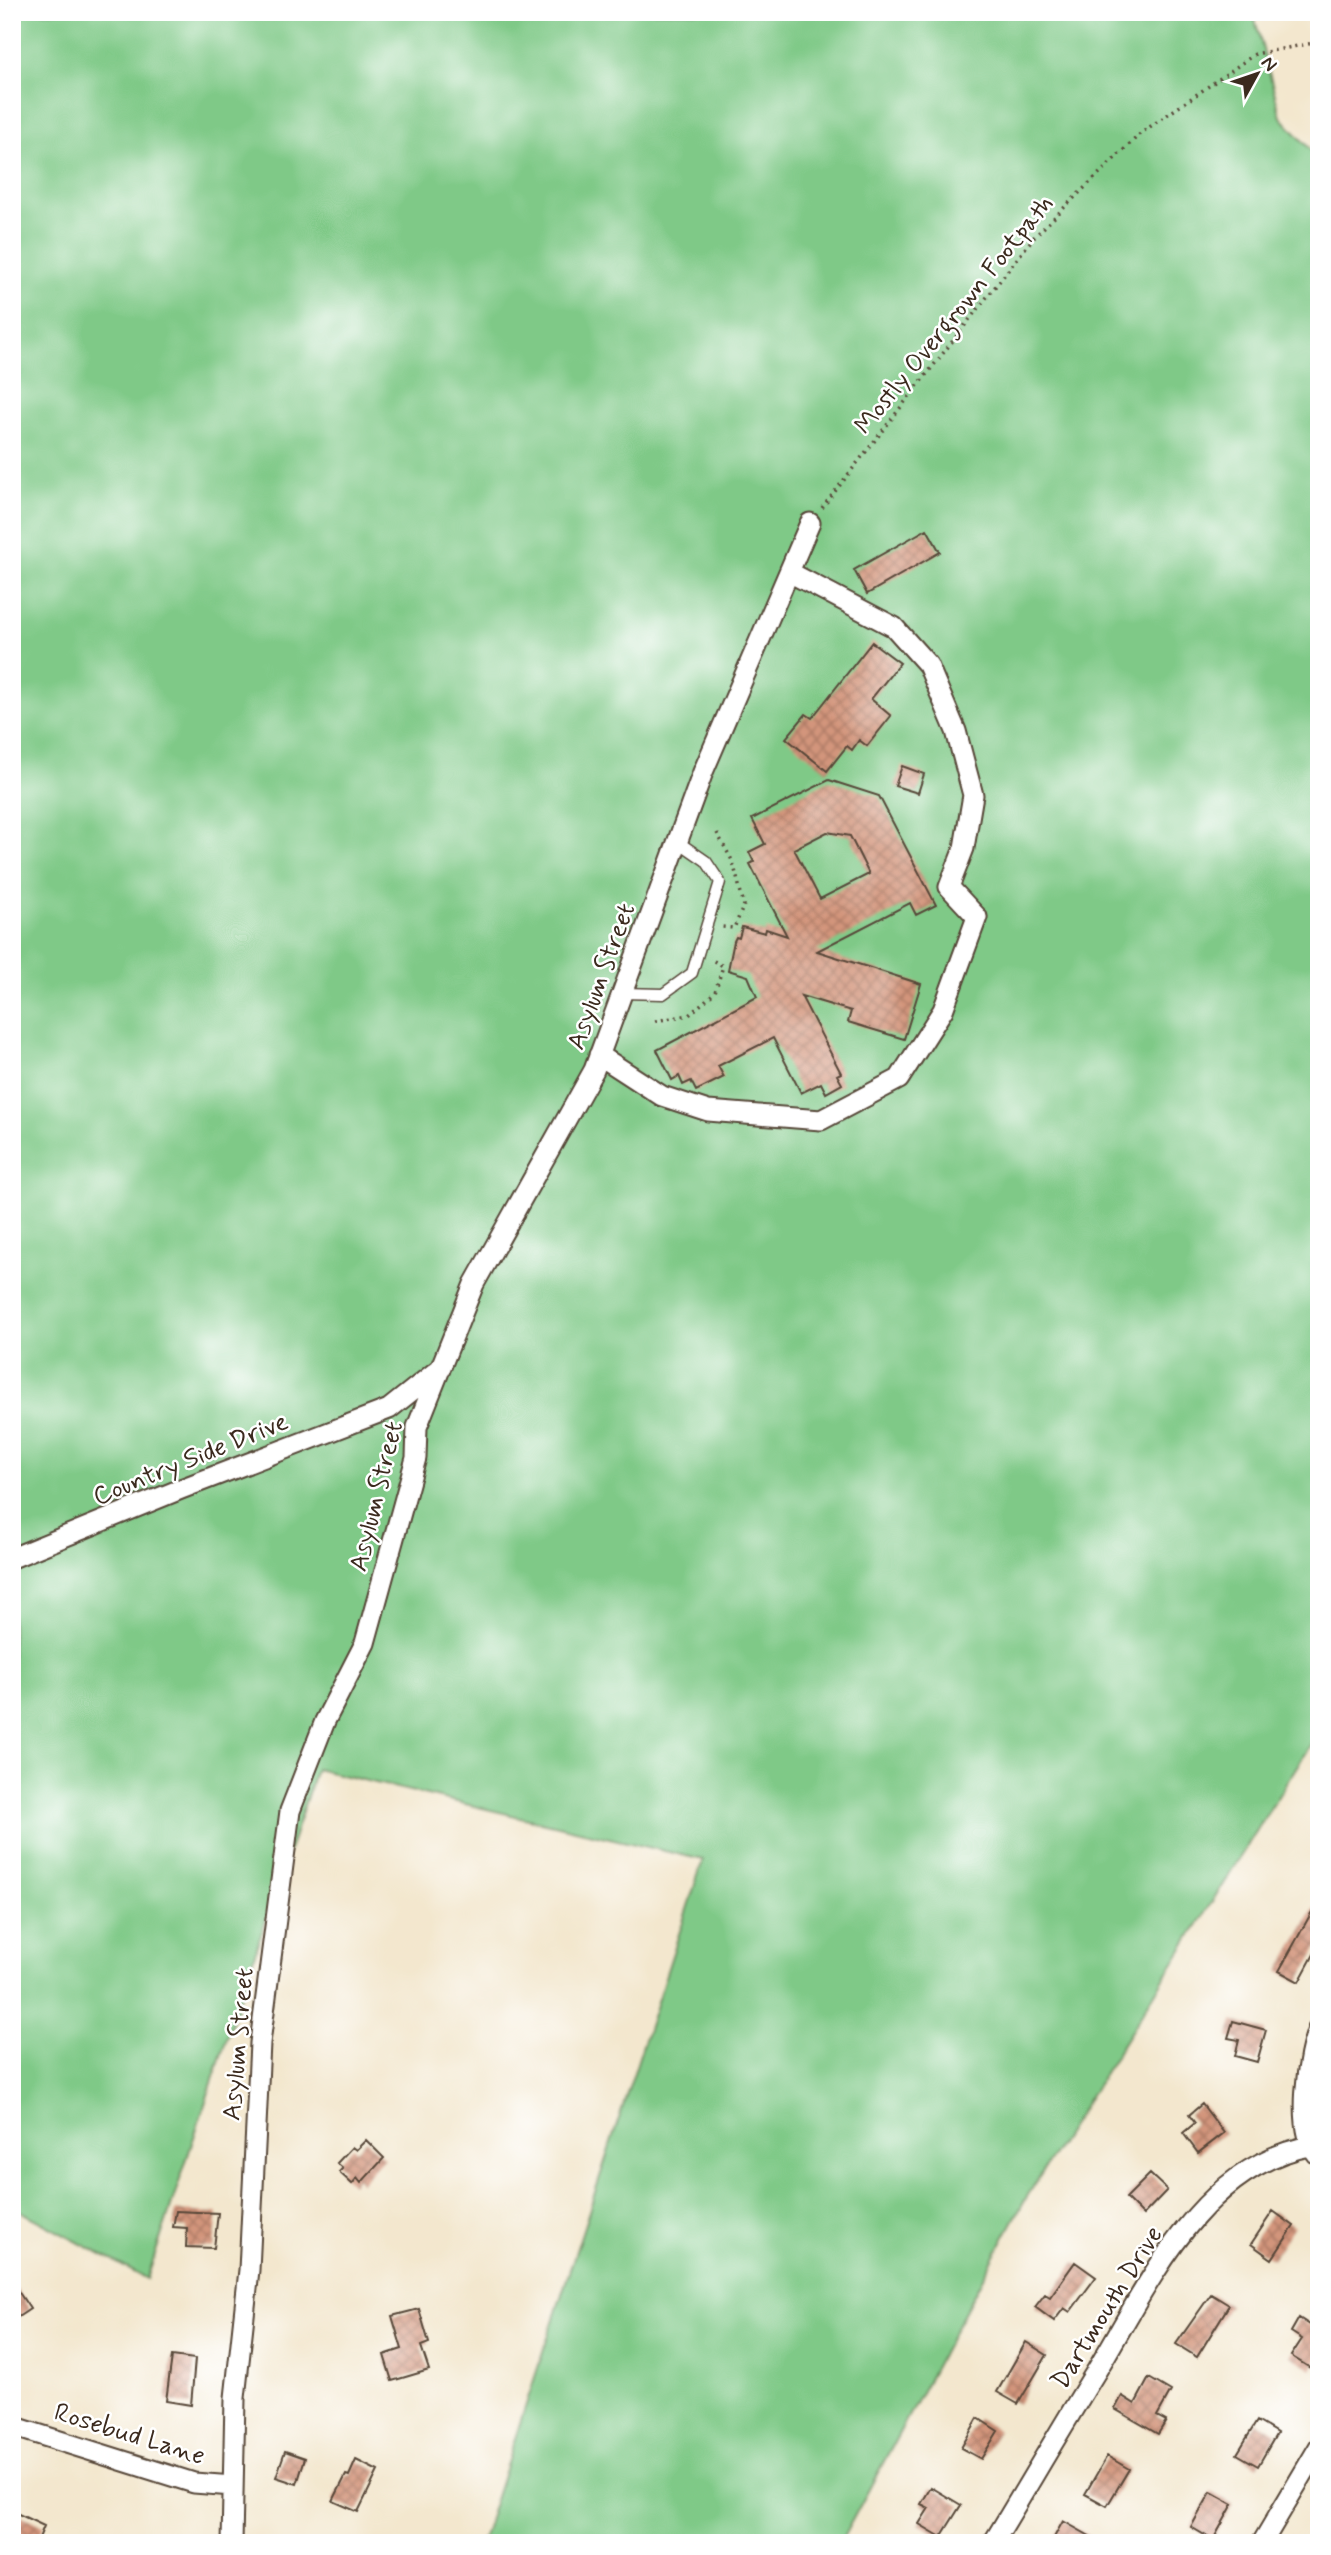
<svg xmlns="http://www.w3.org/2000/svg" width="1331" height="2555" viewBox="0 0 1331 2555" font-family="Mynerve,sans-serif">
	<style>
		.green { fill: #7fc987; stroke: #5d7a52; stroke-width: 2 }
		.building { fill: url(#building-cross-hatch); fill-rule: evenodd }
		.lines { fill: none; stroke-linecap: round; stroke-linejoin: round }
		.lane-casing { stroke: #574638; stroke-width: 13 }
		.street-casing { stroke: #574638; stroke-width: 23 }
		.path { stroke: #574638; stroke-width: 3.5; stroke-dasharray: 2 5; stroke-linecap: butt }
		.lane { stroke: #fff; stroke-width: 10 }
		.street { stroke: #fff; stroke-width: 19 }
		.labels { text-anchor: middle; stroke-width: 5; stroke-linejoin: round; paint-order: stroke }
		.street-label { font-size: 26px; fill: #3b2a1e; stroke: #fff }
	</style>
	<defs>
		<pattern id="building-cross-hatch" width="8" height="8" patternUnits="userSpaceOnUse" patternTransform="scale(1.75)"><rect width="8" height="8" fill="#d3957c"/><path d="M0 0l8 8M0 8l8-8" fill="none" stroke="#ac7a65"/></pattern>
	</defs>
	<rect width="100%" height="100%" fill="#fff"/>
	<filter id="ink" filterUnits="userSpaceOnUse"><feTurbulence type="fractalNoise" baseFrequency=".0143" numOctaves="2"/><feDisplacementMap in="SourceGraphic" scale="14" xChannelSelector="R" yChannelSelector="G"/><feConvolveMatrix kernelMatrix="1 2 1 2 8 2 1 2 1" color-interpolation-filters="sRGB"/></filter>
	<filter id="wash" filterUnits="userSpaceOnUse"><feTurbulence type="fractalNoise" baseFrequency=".00686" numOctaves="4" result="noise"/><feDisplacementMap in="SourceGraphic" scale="28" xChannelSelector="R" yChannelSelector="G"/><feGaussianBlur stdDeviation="1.57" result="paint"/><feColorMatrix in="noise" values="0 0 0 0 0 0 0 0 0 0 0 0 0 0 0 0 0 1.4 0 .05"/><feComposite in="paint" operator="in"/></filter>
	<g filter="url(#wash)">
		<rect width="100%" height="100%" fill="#f3e7ce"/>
		<path class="green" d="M 12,12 L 1253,12 L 1281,117 L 1319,159 L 1319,1731 L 1023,2203 L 840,2543 L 481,2543 L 703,1860 L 316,1769 L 147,2279 L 12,2207 Z"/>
		<g id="blocks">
			<path class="building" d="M 927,529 L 940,552 L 867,594 L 854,570 Z
				M 872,642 L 900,663 L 871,699 L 891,716 L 867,746 L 859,740 L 852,750 L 847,746 L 827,771 L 786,738 L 806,714 L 812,718 Z
				M 902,766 L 924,774 L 918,793 L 895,786 Z
				M 829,780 L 879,796 L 936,905 L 916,915 L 910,903 L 817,951 L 921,984 L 904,1039 L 848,1022 L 851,1011 L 801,996 L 841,1073 L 837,1075 L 842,1084 L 826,1093 L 821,1083 L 801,1093 L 773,1038 L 718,1066 L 724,1077 L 696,1091 L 691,1081 L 683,1085 L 679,1076 L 672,1080 L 657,1050 L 757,997 L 748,976 L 728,970 L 734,941 L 736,937 L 739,938 L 742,927 L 765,933 L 766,929 L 787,936 L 750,864 L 754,862 L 749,852 L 765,844 L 752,819 ZM 827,832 L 850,836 L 869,874 L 820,899 L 794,849 Z
				M 1319,1899 L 1319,1945 L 1299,1982 L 1279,1971 Z
				M 1233,2021 L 1266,2030 L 1257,2062 L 1235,2056 L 1239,2040 L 1228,2038 Z
				M 1202,2104 L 1224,2133 L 1198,2153 L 1183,2133 L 1195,2123 L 1189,2115 Z
				M 366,2140 L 384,2158 L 361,2183 L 357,2178 L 352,2184 L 339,2172 L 343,2168 L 337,2163 L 352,2147 L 356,2150 Z
				M 1150,2174 L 1167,2190 L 1143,2215 L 1126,2198 Z
				M 176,2211 L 218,2213 L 214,2248 L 186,2247 L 187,2228 L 173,2227 Z
				M 1273,2211 L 1294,2226 L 1272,2259 L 1251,2244 Z
				M 1075,2262 L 1096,2277 L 1070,2312 L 1064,2308 L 1054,2321 L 1035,2307 L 1045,2294 L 1050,2297 Z
				M 12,2282 L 30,2309 L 12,2321 Z
				M 1211,2294 L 1229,2305 L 1197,2357 L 1176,2344 Z
				M 419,2309 L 429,2343 L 421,2346 L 429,2370 L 392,2381 L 384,2355 L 402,2349 L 392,2316 Z
				M 1319,2312 L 1319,2357 L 1312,2369 L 1291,2356 L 1302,2339 L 1291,2332 L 1299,2318 L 1310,2325 Z
				M 1026,2342 L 1047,2355 L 1018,2404 L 997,2392 Z
				M 172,2356 L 195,2359 L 191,2405 L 166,2401 Z
				M 1149,2378 L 1171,2391 L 1157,2416 L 1166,2421 L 1158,2434 L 1115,2409 L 1122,2396 L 1135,2404 Z
				M 978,2418 L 998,2431 L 981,2459 L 961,2448 Z
				M 1257,2421 L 1277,2433 L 1258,2466 L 1237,2454 Z
				M 285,2451 L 305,2458 L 297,2484 L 276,2477 Z
				M 1107,2456 L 1129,2469 L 1107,2506 L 1085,2494 Z
				M 356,2460 L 378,2471 L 358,2512 L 333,2501 L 346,2475 L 349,2476 Z
				M 931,2487 L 961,2505 L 941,2537 L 919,2524 L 929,2508 L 921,2504 Z
				M 1211,2492 L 1233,2504 L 1213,2540 L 1191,2527 Z
				M 12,2511 L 44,2526 L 37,2543 L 12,2543 Z
				M 1063,2521 L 1102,2543 L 1051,2543 Z"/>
		</g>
	</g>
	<g filter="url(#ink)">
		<use href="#blocks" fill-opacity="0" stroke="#574638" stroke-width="2"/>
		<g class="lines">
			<g class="lane-casing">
				<path id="lane" d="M 622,993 L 663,994 L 692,973 L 720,882 L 706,861 L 677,841"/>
			</g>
			<g class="street-casing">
				<path id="street" d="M 599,1055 L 662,1096 L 708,1111 L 821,1120 L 899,1079 L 943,1010 L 977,917 L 949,887 L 964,848 L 973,795 L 956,731 L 928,665 L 894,627 L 789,572
					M 12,1558 L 181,1489 L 389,1409 L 438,1370
					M 1317,2154 C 1296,2130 1307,2054 1319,2027
					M 12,2426 L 194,2483 L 233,2486
					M 232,2543 L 235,2398 L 249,2270 L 260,2043 L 290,1811 L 325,1721 L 365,1643 L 416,1458 L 417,1427 L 474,1284 L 594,1070 L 703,772 L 810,523
					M 993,2543 C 1028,2485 1062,2427 1097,2370 C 1148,2285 1201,2166 1310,2146
					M 1262,2543 L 1319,2447"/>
			</g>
			<path class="path" d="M 822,508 L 1034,237 L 1141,133 L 1255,54 L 1319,42
				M 717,833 L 733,862 L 744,905 L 734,928 L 722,927 L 721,929
				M 655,1021 L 689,1015 L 715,992 L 723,966 L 712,960"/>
			<use href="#lane" class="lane"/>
			<use href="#street" class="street"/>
		</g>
	</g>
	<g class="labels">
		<g class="street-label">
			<text transform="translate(953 314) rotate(-51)" y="9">Mostly Overgrown Footpath</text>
			<text transform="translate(600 976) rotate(-70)" y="9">Asylum Street</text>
			<text transform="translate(190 1458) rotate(-22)" y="9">Country Side Drive</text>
			<text transform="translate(375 1496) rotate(-76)" y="9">Asylum Street</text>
			<text transform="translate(237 2044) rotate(-85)" y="9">Asylum Street</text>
			<text transform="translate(1106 2307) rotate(-58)" y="9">Dartmouth Drive</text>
			<text transform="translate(130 2433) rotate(17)" y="9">Rosebud Lane</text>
		</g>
	</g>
	<rect width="1331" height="2555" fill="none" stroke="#fff" stroke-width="42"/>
	<g transform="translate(1257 74) rotate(50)" stroke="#ffffff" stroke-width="5" paint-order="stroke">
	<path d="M0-5L12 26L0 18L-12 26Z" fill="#3b2a1e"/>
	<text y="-10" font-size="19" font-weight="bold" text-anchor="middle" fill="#3b2a1e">N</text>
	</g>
</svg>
